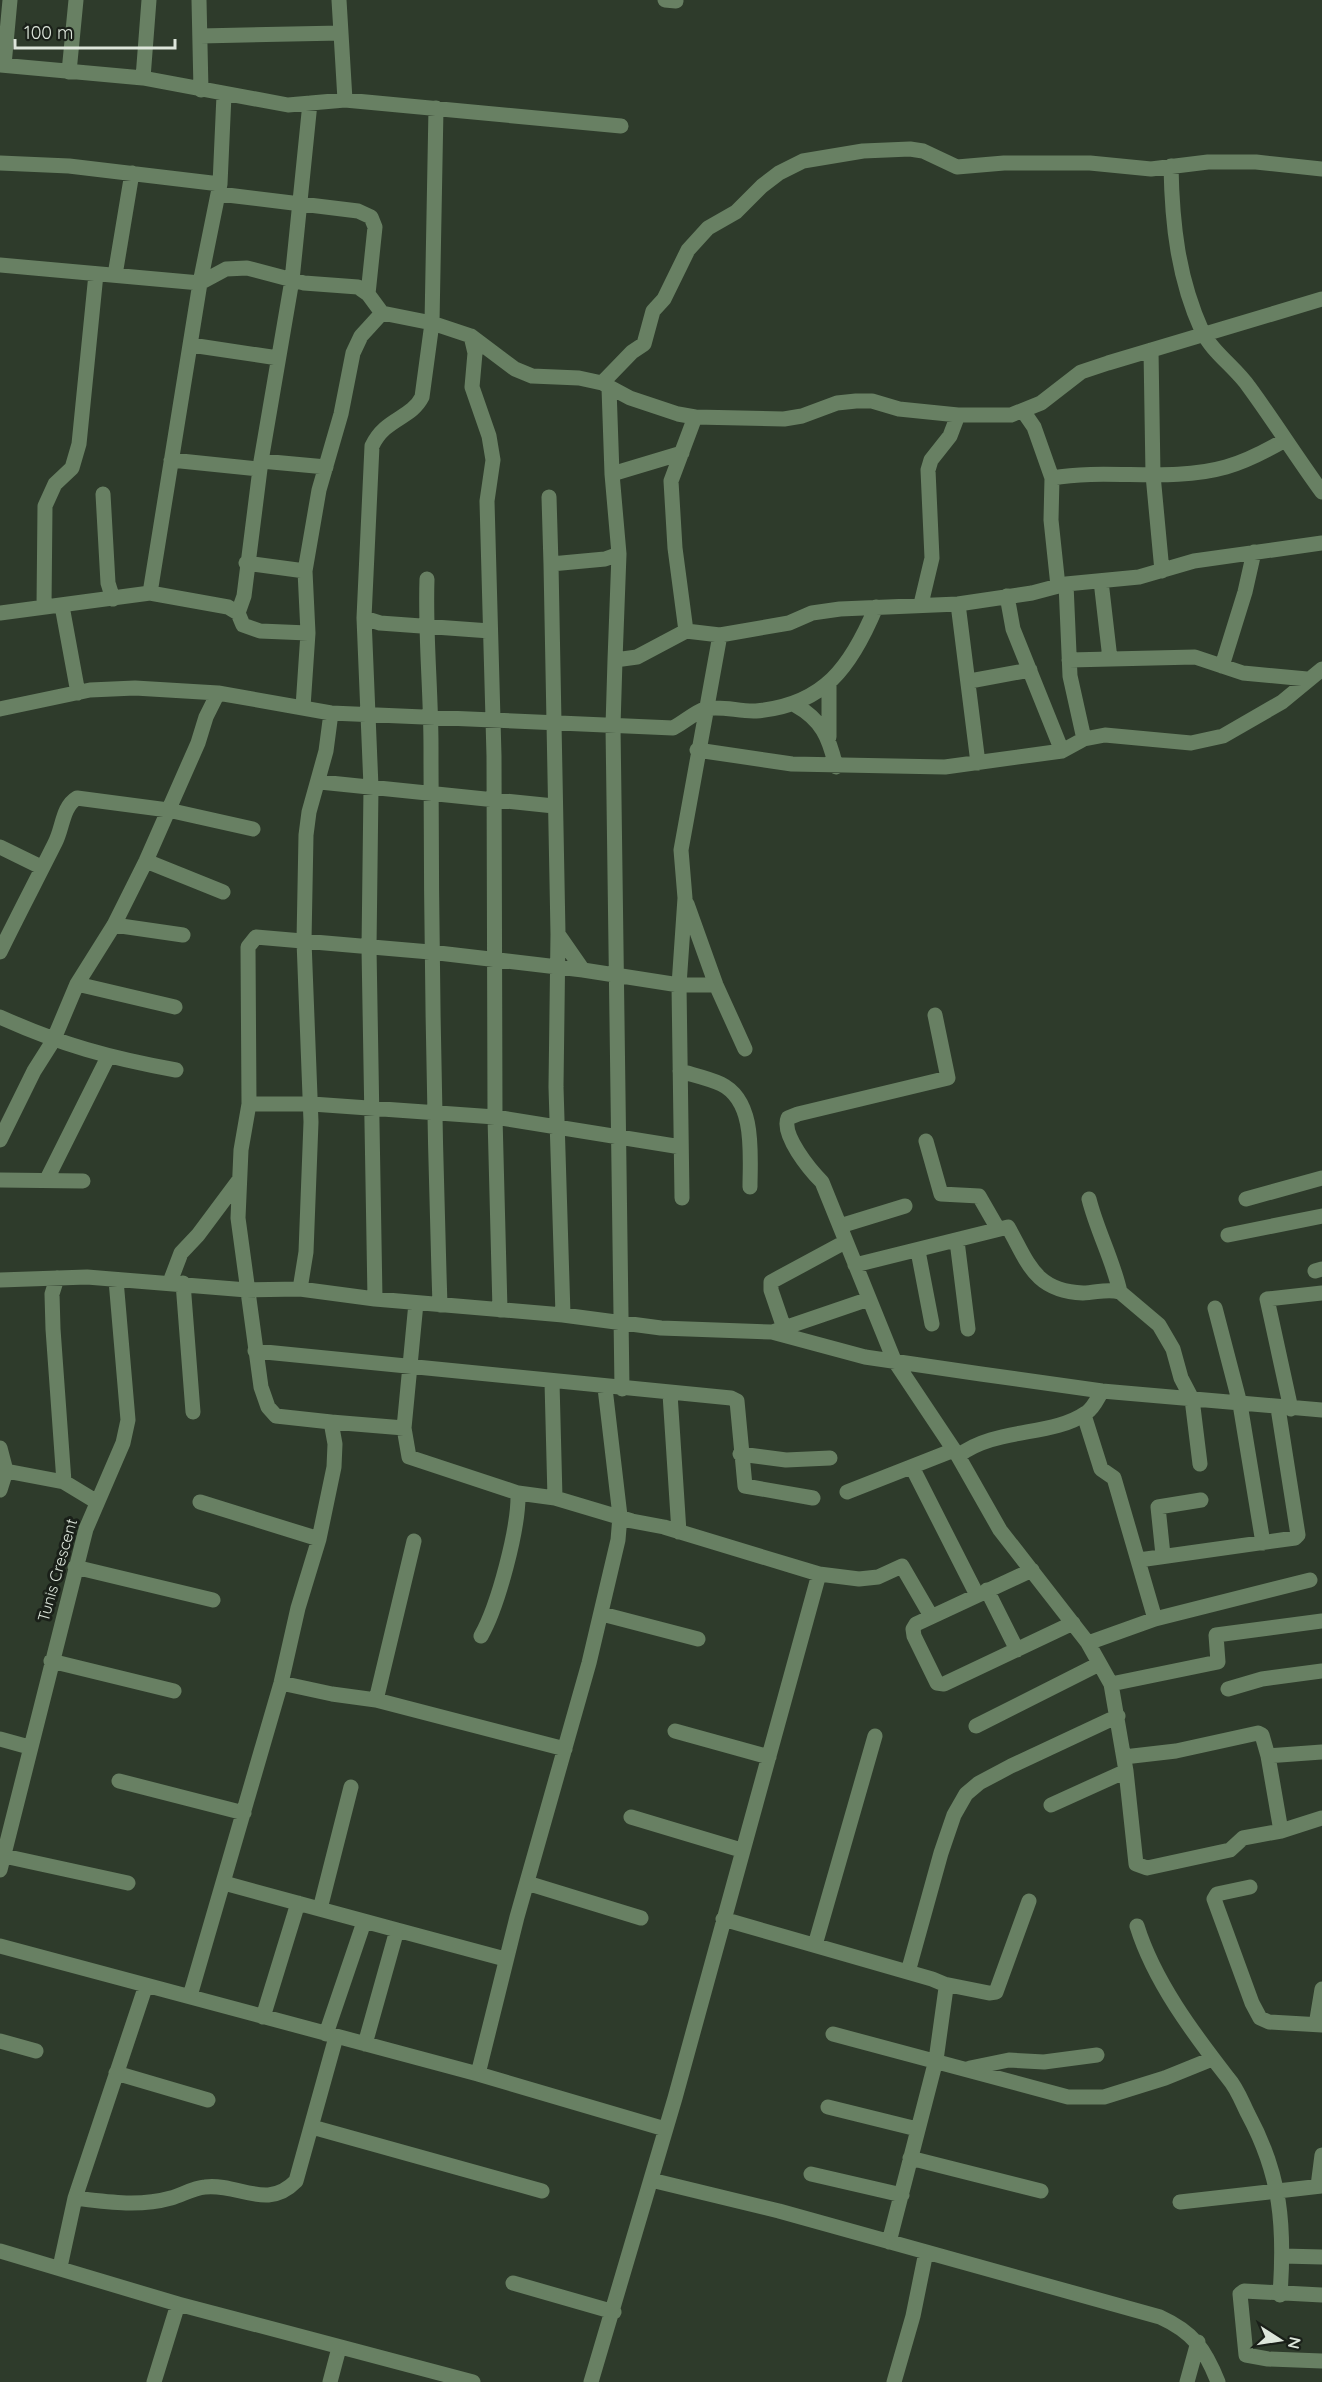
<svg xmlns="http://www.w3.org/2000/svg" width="1322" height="2382" viewBox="0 0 1322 2382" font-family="Quicksand,sans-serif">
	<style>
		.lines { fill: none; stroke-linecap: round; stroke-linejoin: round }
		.minor { stroke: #688063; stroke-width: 15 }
		.labels { text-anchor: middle; stroke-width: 6; stroke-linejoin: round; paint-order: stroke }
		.street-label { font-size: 16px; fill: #dde6db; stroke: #1a2019 }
	</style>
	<rect width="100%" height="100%" fill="#2e3b2b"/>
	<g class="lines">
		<path class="minor" d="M 199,0 L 201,90
			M 339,0 L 341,33
			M 665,0 L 676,1
			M 200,36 L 341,33 L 345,100
			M 0,65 L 143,78 L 288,105 L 345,100 L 621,126
			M 4,65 L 10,0
			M 69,72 L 76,0
			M 143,78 L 149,0
			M 0,163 L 69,166 L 220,184
			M 1171,166 C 1172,224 1178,278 1202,331 C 1212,352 1236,368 1249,387 C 1274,421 1297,458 1322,492
			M 219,194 L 358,211 L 371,217 L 375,227 L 368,294
			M 0,265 L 200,283 L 226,269 L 247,268 L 304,283 L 358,287 L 368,294 L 382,313 L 432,323 L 471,336 L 515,369 L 532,376 L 579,378 L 602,383 L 630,398 L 678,414 L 695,417
			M 115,275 L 132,173
			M 471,336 L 475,353 L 472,387 L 489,436 L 493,460 L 487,501 L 494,756 L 495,1117 L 500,1310
			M 191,345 L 278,358
			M 1151,350 L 1153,475 L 1162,571
			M 602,383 L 632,352 L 644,344 L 653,311 L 664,299 L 688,250 L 708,228 L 736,212 L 762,186 L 779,173 L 803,161 L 863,151 L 910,149 L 923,151 L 957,167 L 1004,163 L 1090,163 L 1151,169 L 1208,162 L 1256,162 L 1322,169
			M 609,388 L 612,474
			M 1023,411 L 1034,427 L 1052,478 L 1051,520 L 1058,586
			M 682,453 L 612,474 L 619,554 L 615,660 L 637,657 L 686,631 L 720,635 L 789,623 L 812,613 L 840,609 L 958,604 L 1032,593 L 1066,584 L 1139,577 L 1194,561 L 1322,543
			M 171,460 L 259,469
			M 261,461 L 326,467
			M 1052,478 C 1109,468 1169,483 1226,467 C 1247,461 1266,451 1285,440
			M 103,494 L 108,583 L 113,599
			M 549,497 L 551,564
			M 246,563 L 305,571
			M 427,579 C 425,635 431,690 431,747 C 431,933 434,1119 440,1305
			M 1101,581 L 1110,659
			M 1066,584 L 1070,676 L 1084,739
			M 150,593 L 228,607 L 238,613 L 243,625 L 260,631 L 308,633
			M 1007,596 L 1013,629 L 1062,751
			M 921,604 L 932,558 L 928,470 L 931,460 L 950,436 L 958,415
			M 958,604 L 978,763
			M 62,606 L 78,693
			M 44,607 L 45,506 L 55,484 L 72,468 L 79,444 L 96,274
			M 0,613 L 150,593 L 200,283 L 220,184 L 224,95
			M 238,613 L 244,596 L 261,461 L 292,280 L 310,103
			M 364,618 L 372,446 C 385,418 411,419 422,397 L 432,323 L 436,108
			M 686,631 L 675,548 L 671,481 L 695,417 L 784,419 L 802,416 L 837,403 L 856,401 L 872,401 L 899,409 L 958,415 L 1011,415 L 1041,403 L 1081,372 L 1108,363 L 1322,299
			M 615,660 L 613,726 L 622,1389
			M 1069,660 L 1195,657 L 1243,673 L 1307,679
			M 1222,666 L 1245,592 L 1254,552
			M 970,681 L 1030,670
			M 795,705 C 822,720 829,737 836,767
			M 303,707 L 308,633 L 305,571 L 319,490 L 341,414 L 353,353 L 361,336 L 382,313
			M 0,709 L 90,690 L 135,688 L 218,693 L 331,713 L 673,728 C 683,723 695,712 705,709 C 720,705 740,712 756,711 C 824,705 851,667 876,607
			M 829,737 L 829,682
			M 697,750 L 792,764 L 945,767 L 1062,751 L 1084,739 L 1105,735 L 1191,743 L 1223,736 L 1282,702 L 1322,669
			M 320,782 L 554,806
			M 0,847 L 41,867
			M 146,861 L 223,892
			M 687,904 L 716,985 L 745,1049
			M 114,925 L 183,935
			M 558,934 L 583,970
			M 0,952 C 18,915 37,879 55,843 C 63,828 62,807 77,798 L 168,810 L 253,829
			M 77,984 L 175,1007
			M 935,1015 L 948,1078 L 798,1114 L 788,1118 C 781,1135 810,1170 822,1182 L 894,1360 L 958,1456 L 1000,1530 L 1088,1643 L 1111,1684 L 1126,1771 L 1136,1864 L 1147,1868 L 1230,1850 L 1243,1838 L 1281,1831 L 1322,1818
			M 0,1017 C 62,1045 110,1058 176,1070
			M 680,1071 C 693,1075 708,1078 721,1084 C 756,1101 750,1155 750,1187
			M 249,1104 L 248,947 L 256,937 L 430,952 L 583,970 L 679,985 L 716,985
			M 0,1140 L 34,1071 L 53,1041 L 77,984 L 114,925 L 146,861 L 198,743 L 206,717 L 218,693
			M 926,1141 L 941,1194 L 979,1196 L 998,1229
			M 47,1179 L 108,1057
			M 0,1180 L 83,1181
			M 682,1198 L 679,985 L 685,898 L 681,850 L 720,635
			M 1089,1199 C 1097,1231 1113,1260 1120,1292
			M 1246,1199 L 1322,1178
			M 840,1226 L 905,1206
			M 1228,1235 L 1322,1216
			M 957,1241 L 968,1329
			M 918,1251 L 932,1324
			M 855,1265 L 1008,1227 C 1028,1262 1034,1291 1083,1293 C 1096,1293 1107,1288 1120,1292 L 1159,1325 L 1173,1349 L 1181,1378 L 1192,1399 L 1200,1464
			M 1315,1271 L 1322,1269
			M 57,1278 L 52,1294 L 53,1329 L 64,1482
			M 0,1280 L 87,1277 L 247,1290 L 300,1289 L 375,1299 L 563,1315 L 661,1328 L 772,1332 L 865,1357 L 981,1374 L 1102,1391 L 1322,1410
			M 170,1282 L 181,1253 L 198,1235 L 239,1180
			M 183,1283 L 193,1412
			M 300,1289 L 306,1252 L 311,1122 L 304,941 L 306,835 L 309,812 L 326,751 L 331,713
			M 375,1299 L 369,948 L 371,787 L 364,618 L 380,623 L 490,631
			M 1215,1308 L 1240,1404 L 1263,1543
			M 563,1315 L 556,1087 L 558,934 L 551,564 L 605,559 L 619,554
			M 784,1328 L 869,1299
			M 772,1332 L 784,1328 L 771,1290 L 771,1282 L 845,1242
			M 255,1351 L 731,1398 L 737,1401 L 745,1486 L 813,1498
			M 552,1382 L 555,1498
			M 670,1394 L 679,1532
			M 1291,1409 L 1267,1299 L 1322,1293
			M 1084,1415 L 1101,1469 L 1114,1478 L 1155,1619
			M 331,1422 L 404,1428 L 416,1303
			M 404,1428 L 409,1457 L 518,1493 C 519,1528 498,1606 481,1636
			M 0,1448 L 6,1471 L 0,1490
			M 740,1454 L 786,1460 L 830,1458
			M 958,1456 C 995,1427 1052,1437 1086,1413 C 1094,1408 1097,1399 1102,1391
			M 912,1467 L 977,1595
			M 6,1471 L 64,1482 L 97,1502
			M 847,1492 L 954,1450
			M 518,1493 L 555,1498 L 632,1521 L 664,1527 L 819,1574 L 675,2098 L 591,2382
			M 200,1502 L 319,1539
			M 1163,1555 L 1158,1507 L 1201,1500
			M 1139,1560 L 1295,1538 L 1298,1535 L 1278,1408
			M 75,1567 L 213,1600
			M 1032,1570 L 916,1624 L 913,1629 L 914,1636 L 937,1683 L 944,1684 L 1073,1623
			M 819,1574 L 859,1579 L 878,1577 L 902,1566 L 931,1616
			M 987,1590 L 1017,1650
			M 602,1614 L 698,1639
			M 1088,1643 L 1155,1619 L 1310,1580
			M 51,1661 L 174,1691
			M 281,1683 L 332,1694 L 376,1700 L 565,1749
			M 1111,1684 L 1218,1662 L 1216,1635 L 1322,1621
			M 1228,1689 L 1262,1679 L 1322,1671
			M 376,1700 L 414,1541
			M 976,1726 L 1099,1664
			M 675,1731 L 769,1757
			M 0,1739 L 29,1747
			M 1124,1757 L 1176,1751 L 1258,1733 L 1262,1735 L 1268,1756
			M 119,1781 L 244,1813
			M 1051,1805 L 1126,1771
			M 631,1817 L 741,1850
			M 1281,1831 L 1268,1756 L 1322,1752
			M 4,1856 L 128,1883
			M 0,1870 L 86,1529 L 123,1443 L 128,1420 L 116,1280
			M 224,1883 L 397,1930 L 365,2044
			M 527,1883 L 641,1918
			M 1250,1887 L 1217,1894 L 1214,1899 L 1252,2003 L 1260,2018 L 1269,2022 L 1322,2025
			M 320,1909 L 351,1787
			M 723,1919 L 932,1979 L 944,1984 L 946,1988 L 936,2060 L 889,2242
			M 1137,1926 C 1154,1981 1193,2033 1228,2078 C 1237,2088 1242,2102 1248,2114 C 1281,2175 1285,2226 1280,2295
			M 397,1930 L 505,1959
			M 815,1945 L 875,1736
			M 0,1946 L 478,2074 L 665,2129
			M 908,1972 L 941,1853 L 954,1815 L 966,1794 L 979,1783 L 1011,1766 L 1118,1716
			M 944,1984 L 989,1993 L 996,1992 L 1029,1901
			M 190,1996 L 281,1683 L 298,1608 L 319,1539 L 334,1467 L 335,1444 L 331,1422 L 276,1416 L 268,1407 L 261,1387 L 238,1218 L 241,1150 L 249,1104 L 312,1104 L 495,1117 L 681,1147
			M 263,2017 L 298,1903
			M 1316,2025 L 1322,1989
			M 326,2034 L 364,1922
			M 833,2034 L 1068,2097 L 1104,2097 L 1165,2078 L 1212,2059
			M 0,2041 L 36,2051
			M 970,2068 L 1009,2060 L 1044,2062 L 1097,2055
			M 116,2073 L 208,2100
			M 478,2074 L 517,1917 L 589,1663 L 618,1540 L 620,1516 L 605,1388
			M 828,2107 L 917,2129
			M 312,2127 L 542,2191
			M 910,2158 L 1041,2191
			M 811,2174 L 902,2195
			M 651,2180 L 779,2211 L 1160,2317 C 1193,2332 1205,2349 1218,2382
			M 1318,2186 L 1322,2155
			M 75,2198 C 107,2202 139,2207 171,2198 C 182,2195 193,2188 205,2187 C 239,2183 267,2211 296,2181 L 336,2037
			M 1180,2202 L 1322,2186
			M 0,2251 L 178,2304 L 473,2382
			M 1283,2256 L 1322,2257
			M 60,2267 L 75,2198 L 146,1985
			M 513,2283 L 614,2312
			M 1322,2295 L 1244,2291 L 1240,2294 L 1246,2355 L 1268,2359 L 1322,2361
			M 154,2382 L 178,2304
			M 330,2382 L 339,2348
			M 894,2382 L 913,2316 L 926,2252
			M 1187,2382 L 1198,2342"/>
	</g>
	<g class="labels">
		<g class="street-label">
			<text transform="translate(57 1570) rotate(-74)" y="6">Tunis Crescent</text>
		</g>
	</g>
	<g transform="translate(1280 2340) rotate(102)" stroke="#1a2019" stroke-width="4.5" paint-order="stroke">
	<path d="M0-4.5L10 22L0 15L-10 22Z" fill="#dde6db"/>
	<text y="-9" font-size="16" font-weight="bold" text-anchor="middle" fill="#dde6db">N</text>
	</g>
	<path d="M15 39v9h160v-9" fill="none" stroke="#dde6db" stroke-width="3"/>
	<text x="24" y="39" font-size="18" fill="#dde6db" stroke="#1a2019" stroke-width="4.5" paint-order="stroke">100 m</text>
</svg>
